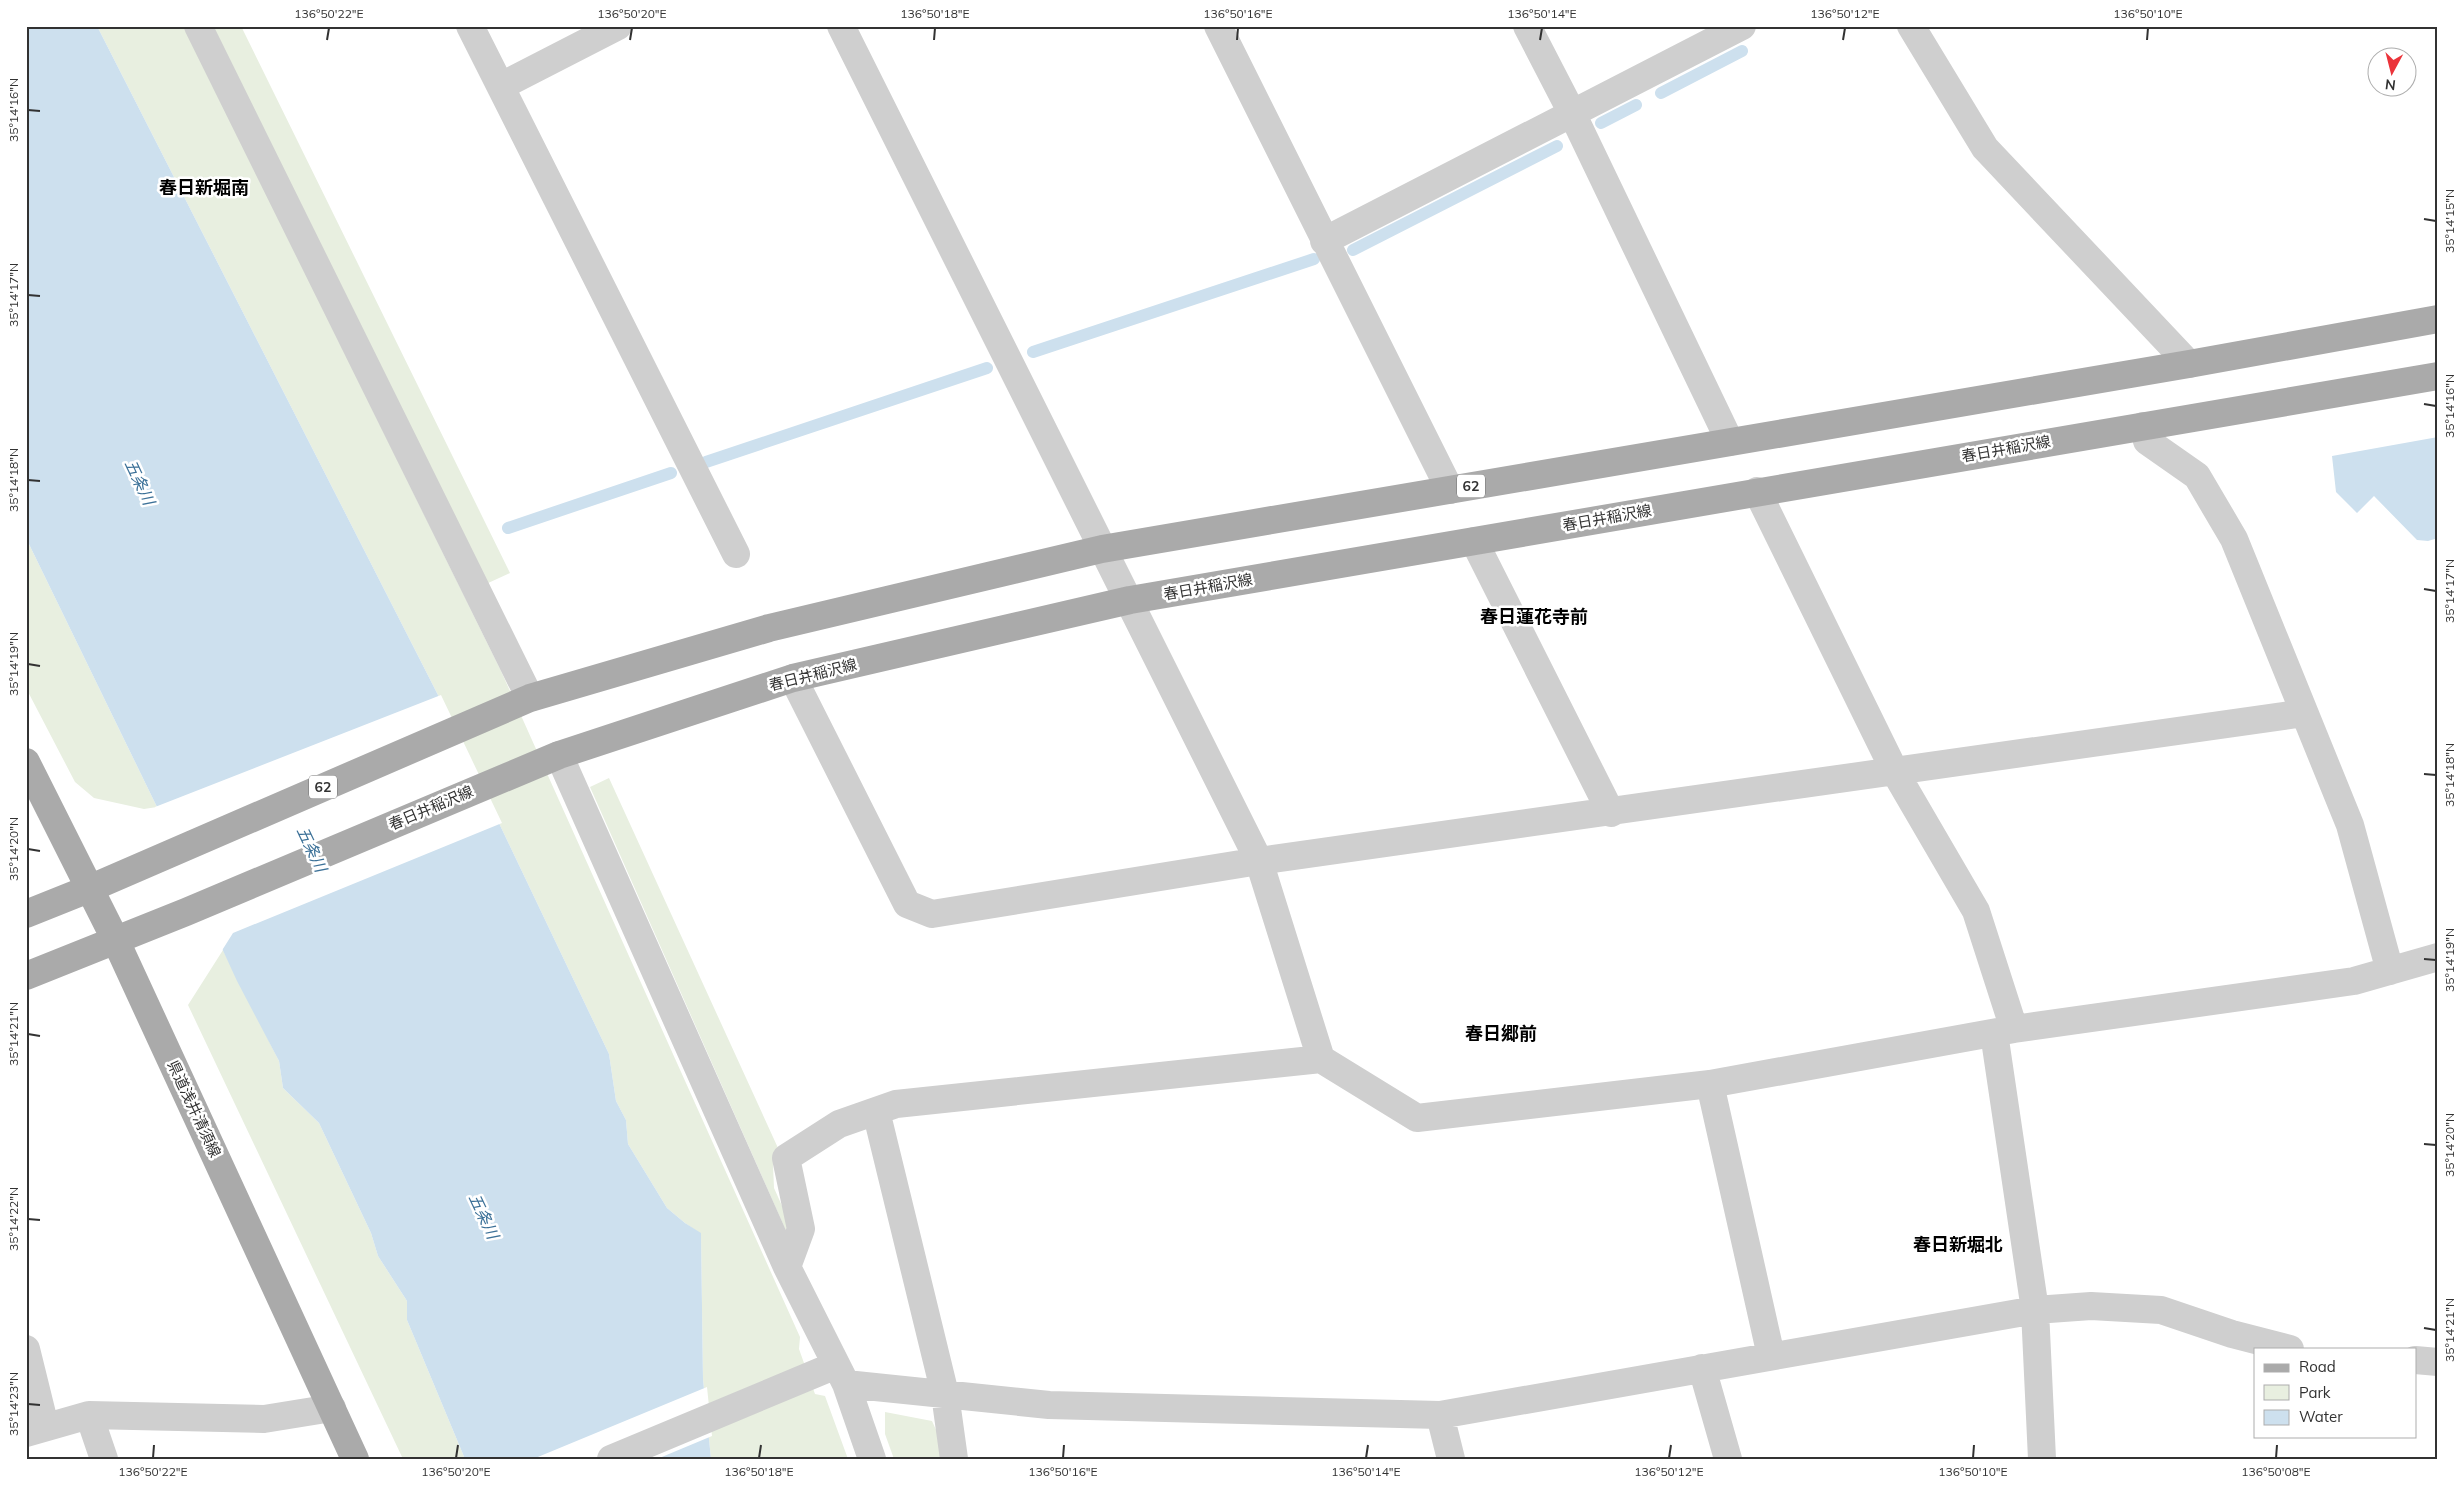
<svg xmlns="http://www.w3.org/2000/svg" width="2464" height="1485" viewBox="0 0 2464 1485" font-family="Mulish,'Noto Sans JP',sans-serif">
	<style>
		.green { fill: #e8efe0 }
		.water { fill: #cde0ee }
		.pier { fill: #fff }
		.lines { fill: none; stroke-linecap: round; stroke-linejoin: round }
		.stream { stroke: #cde0ee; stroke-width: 12 }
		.minor { stroke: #cfcfcf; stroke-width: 28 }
		.major { stroke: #aaa; stroke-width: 28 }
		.ticks { fill: none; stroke: #323232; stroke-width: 2 }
		.labels { text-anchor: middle; stroke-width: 5; stroke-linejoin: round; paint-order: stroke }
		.shield { fill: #fff; stroke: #707070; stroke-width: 1 }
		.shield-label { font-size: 14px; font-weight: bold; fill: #323232 }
		.street-label { font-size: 15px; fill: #323232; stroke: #fff }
		.water-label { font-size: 16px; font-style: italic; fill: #3c7198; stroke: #fff }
		.quarter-label { font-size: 18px; font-weight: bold; fill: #000; stroke: #fff }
		.neatline { fill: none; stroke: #323232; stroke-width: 2 }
		.ticks-label { font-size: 12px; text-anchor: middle; fill: #323232 }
	</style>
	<rect width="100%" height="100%" fill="#fff"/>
	<path class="green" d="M 97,26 L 184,26 L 501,671 L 800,1337 L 799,1349 L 815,1394 L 825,1396 L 848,1459 L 711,1459 L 703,1379 L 701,1234 L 685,1223 L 667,1208 L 628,1144 L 626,1120 L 616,1101 L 609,1054 L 438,695 Z
		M 210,26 L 241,26 L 510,573 L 486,584 Z
		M 26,538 L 157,807 L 144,809 L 94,798 L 75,782 L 26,688 Z
		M 609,778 L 778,1148 L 773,1165 L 774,1188 L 787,1217 L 787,1233 L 590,787 Z
		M 223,950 L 279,1061 L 283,1088 L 319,1123 L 371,1233 L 378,1256 L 407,1301 L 407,1320 L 465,1459 L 403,1459 L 188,1005 Z
		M 885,1412 L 932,1421 L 937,1432 L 941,1459 L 894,1459 L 885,1434 Z"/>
	<path class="water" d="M 26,26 L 97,26 L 438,695 L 609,1054 L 616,1101 L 626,1120 L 628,1144 L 667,1208 L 685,1223 L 701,1233 L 703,1379 L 711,1459 L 465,1459 L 407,1320 L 407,1301 L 378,1256 L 371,1233 L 319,1123 L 283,1088 L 279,1061 L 237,981 L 157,807 L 26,538 Z
		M 2438,437 L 2438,538 L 2428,541 L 2417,540 L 2374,496 L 2357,513 L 2336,492 L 2332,456 Z"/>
	<path class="pier" d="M 441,695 L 502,823 L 233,933 L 221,952 L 155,807 Z
		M 707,1387 L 712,1436 L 657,1459 L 533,1459 Z"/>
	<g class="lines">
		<path class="stream" d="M 1661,93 L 1742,51
			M 1601,123 L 1636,105
			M 1353,250 L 1557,146
			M 1033,352 L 1314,259
			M 706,462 L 987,368
			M 508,528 L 671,473"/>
		<path class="minor" d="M 198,26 L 530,698
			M 470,26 L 736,554
			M 841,26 L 1259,861 L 1321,1059
			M 1218,26 L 1450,490
			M 1527,26 L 1572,113 L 1730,442
			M 1911,26 L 1985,148 L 2189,364
			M 501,86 L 618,26
			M 1324,241 L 1742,26
			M 2143,426 L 2147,441 L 2197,476 L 2234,539 L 2350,825 L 2390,971
			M 1757,491 L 1895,772 L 1976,911 L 2014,1029
			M 1474,541 L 1611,813
			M 793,678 L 907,904 L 932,914 L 1259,861 L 2304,713
			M 559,755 L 787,1267 L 846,1384 L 872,1459
			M 1994,1033 L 2035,1310 L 2042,1459
			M 1710,1084 L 1771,1356
			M 876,1111 L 945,1394 L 954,1459
			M 787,1267 L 801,1229 L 786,1158 L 839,1124 L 896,1104 L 1321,1059 L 1417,1118 L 1710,1084 L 2014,1029 L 2354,981 L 2438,957
			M 26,1349 L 45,1426
			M 2415,1360 L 2438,1362
			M 1702,1368 L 1728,1459
			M 846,1384 L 1049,1405 L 1440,1415 L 2035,1310 L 2091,1306 L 2161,1310 L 2232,1334 L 2290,1349
			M 89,1415 L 104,1459
			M 1440,1415 L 1451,1459
			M 26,1433 L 89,1415 L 264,1419 L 332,1408
			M 611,1459 L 836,1365"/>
		<path class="major" d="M 26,762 L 116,941 L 355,1459
			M 26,914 L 91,888 L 530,698 L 769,628 L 1102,549 L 2189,364 L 2438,319
			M 26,976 L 186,912 L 559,755 L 793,678 L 1130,600 L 2438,376"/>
	</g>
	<path class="ticks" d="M 327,40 L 329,28M 630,40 L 632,28M 934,40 L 935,28M 1237,40 L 1238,28M 1540,40 L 1542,28M 1843,40 L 1845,28M 2147,40 L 2148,28M 28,110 L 40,111M 2424,219 L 2436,221M 28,295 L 40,296M 2424,404 L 2436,406M 28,480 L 40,481M 2424,589 L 2436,591M 28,664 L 40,666M 2424,774 L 2436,775M 28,849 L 40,851M 2424,959 L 2436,960M 28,1034 L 40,1036M 2424,1144 L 2436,1145M 28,1219 L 40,1220M 2424,1328 L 2436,1330M 28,1404 L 40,1405M 153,1458 L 154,1445M 456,1458 L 458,1445M 759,1458 L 761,1445M 1063,1458 L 1064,1445M 1366,1458 L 1368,1445M 1669,1458 L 1671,1445M 1973,1458 L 1974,1445M 2276,1458 L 2277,1445"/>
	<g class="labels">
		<g class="shield">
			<rect x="1457" y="474.5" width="28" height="23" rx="4"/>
			<rect x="309" y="775.5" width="28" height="23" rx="4"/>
		</g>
		<g class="shield-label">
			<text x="1471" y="491">62</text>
			<text x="323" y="792">62</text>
		</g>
		<g class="street-label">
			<text transform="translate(2006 449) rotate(-10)" y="5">春日井稲沢線</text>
			<text transform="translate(1607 518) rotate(-10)" y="5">春日井稲沢線</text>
			<text transform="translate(1208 587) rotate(-10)" y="5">春日井稲沢線</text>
			<text transform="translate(813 675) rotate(-14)" y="5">春日井稲沢線</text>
			<text transform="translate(431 808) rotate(-23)" y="5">春日井稲沢線</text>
			<text transform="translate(194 1109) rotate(65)" y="5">県道浅井清須線</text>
		</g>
		<g class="water-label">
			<text transform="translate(140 482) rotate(65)" y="6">五条川</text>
			<text transform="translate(312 849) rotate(65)" y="6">五条川</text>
			<text transform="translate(484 1216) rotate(65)" y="6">五条川</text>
		</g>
		<g class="quarter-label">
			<text x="204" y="194">春日新堀南</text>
			<text x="1534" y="623">春日蓮花寺前</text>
			<text x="1501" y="1040">春日郷前</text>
			<text x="1958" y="1251">春日新堀北</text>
		</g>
	</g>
	<rect width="2464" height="1485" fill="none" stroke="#ffffff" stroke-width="55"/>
	<rect x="2254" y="1348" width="162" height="90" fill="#ffffff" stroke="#adadad"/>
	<rect x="2264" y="1364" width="25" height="8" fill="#aaaaaa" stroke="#adadad"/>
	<text x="2299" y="1372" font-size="15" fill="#323232">Road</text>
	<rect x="2264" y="1385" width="25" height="15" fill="#e8efe0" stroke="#adadad"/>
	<text x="2299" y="1398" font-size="15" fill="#323232">Park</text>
	<rect x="2264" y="1410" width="25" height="15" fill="#cde0ee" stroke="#adadad"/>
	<text x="2299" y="1422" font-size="15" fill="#323232">Water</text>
	<g transform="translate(2392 72) rotate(187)"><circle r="24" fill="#ffffff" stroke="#adadad"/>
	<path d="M0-4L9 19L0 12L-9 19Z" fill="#eb333a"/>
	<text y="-8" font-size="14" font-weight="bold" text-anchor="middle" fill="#323232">N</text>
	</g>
	<rect x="28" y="28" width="2408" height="1430" class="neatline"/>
	<g class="ticks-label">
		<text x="329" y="18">136°50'22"E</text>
		<text x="632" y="18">136°50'20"E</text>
		<text x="935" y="18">136°50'18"E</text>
		<text x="1238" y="18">136°50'16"E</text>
		<text x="1542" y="18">136°50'14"E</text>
		<text x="1845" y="18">136°50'12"E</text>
		<text x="2148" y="18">136°50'10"E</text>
		<text transform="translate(14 110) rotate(-90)" y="4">35°14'16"N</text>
		<text transform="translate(2450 221) rotate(-90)" y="4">35°14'15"N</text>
		<text transform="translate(14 295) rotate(-90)" y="4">35°14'17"N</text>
		<text transform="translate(2450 406) rotate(-90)" y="4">35°14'16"N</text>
		<text transform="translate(14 480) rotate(-90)" y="4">35°14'18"N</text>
		<text transform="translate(2450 591) rotate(-90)" y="4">35°14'17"N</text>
		<text transform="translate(14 664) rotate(-90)" y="4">35°14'19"N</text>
		<text transform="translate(2450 775) rotate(-90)" y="4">35°14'18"N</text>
		<text transform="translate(14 849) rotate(-90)" y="4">35°14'20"N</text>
		<text transform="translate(2450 960) rotate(-90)" y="4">35°14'19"N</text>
		<text transform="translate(14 1034) rotate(-90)" y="4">35°14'21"N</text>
		<text transform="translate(2450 1145) rotate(-90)" y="4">35°14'20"N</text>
		<text transform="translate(14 1219) rotate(-90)" y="4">35°14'22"N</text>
		<text transform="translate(2450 1330) rotate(-90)" y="4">35°14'21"N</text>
		<text transform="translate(14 1404) rotate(-90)" y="4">35°14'23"N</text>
		<text x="153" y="1476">136°50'22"E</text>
		<text x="456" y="1476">136°50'20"E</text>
		<text x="759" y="1476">136°50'18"E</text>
		<text x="1063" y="1476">136°50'16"E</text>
		<text x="1366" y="1476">136°50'14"E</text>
		<text x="1669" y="1476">136°50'12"E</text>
		<text x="1973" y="1476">136°50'10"E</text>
		<text x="2276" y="1476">136°50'08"E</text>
	</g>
</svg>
